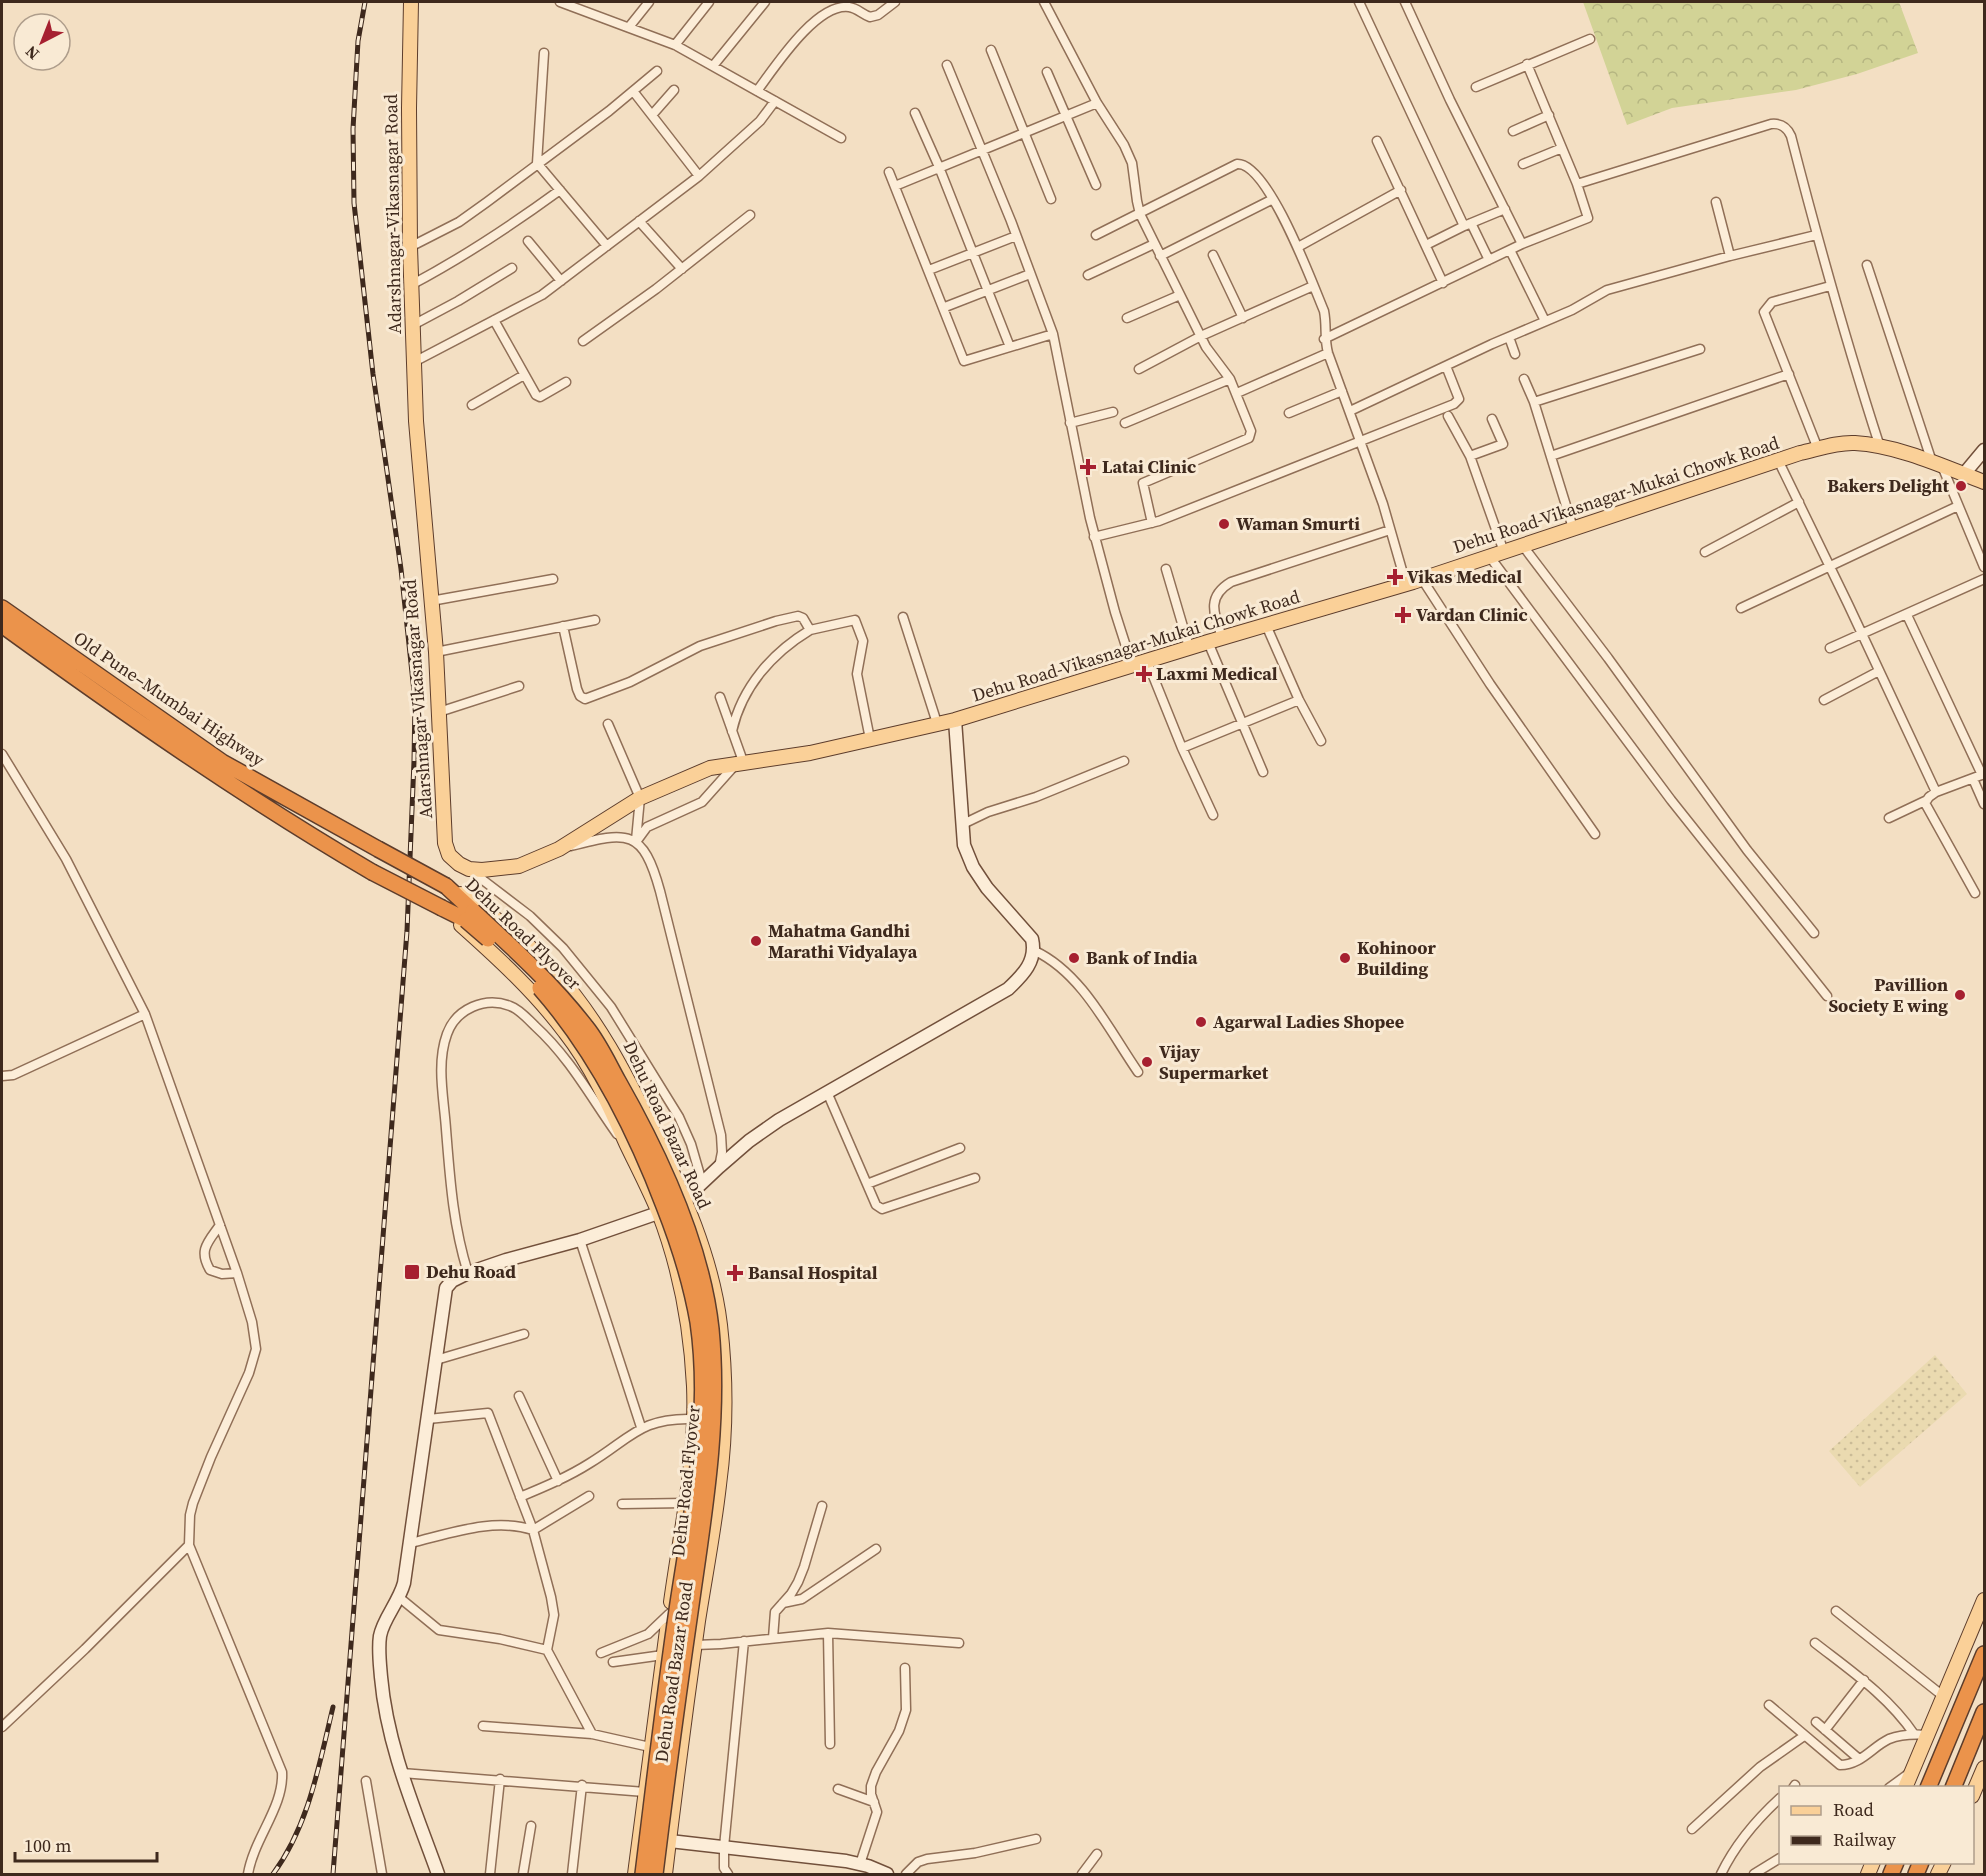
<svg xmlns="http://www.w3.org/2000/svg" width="1986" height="1876" viewBox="0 0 1986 1876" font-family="'Source Serif 4',serif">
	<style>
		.farmland { fill: url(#farmland-dots) }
		.forest { fill: url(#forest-crowns) }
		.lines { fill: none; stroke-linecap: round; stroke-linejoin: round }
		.street-casing { stroke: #906f57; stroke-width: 11 }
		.secondary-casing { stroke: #72503b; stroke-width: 15 }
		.primary-casing { stroke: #5d3d2c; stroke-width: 16 }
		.highway-casing { stroke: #5d3d2c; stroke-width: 18 }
		.street { stroke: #fcedd8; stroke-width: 8 }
		.secondary { stroke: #fcedd8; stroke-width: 12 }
		.primary { stroke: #fad098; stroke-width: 14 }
		.highway { stroke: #eb934b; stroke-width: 15 }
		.rail-casing { stroke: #3e291d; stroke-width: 5 }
		.rail { stroke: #f9ead4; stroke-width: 3; stroke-dasharray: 9; stroke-linecap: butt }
		.highway-bridge-casing { stroke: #5d3d2c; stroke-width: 18; stroke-linecap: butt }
		.highway-bridge { stroke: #eb934b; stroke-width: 15 }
		.poi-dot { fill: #a62030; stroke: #f9ead4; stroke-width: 2 }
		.labels { text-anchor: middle; stroke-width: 6; stroke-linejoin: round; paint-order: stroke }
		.street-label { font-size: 18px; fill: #3e291d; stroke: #f9ead4 }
		.poi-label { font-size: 18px; font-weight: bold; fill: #3e291d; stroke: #f9ead4; text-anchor: start }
	</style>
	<defs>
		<pattern id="farmland-dots" width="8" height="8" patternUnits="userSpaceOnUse" patternTransform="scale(1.5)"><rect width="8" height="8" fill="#eadab0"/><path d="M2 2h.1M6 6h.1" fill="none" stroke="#cabb97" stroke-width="1.8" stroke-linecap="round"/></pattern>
		<pattern id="forest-crowns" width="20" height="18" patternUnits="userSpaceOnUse" patternTransform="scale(1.5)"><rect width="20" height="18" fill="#d2d396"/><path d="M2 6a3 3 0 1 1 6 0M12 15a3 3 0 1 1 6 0" fill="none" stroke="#b5b581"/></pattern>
	</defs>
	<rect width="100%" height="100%" fill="#f3dfc3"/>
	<path class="farmland" d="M 1935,1355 L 1967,1394 L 1860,1487 L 1829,1451 Z"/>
	<path class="forest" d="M 1583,2 L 1899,2 L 1918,53 L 1857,74 L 1796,90 L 1672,108 L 1627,125 Z"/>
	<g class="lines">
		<g class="street-casing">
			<path id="street" d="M 560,2 L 675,45 L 841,138
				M 1044,2 L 1097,103 L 1124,145 L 1132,163 L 1137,201 L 1140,214 L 1206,347 L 1230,379 L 1251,431 L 1249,438 L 1143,483 L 1152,523
				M 1359,2 L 1464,226
				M 1405,2 L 1450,100 L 1522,244
				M 629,27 L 649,2
				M 675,45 L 709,2
				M 991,50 L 1051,199
				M 544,53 L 537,163 L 607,246
				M 947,65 L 1011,221 L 1053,334 L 1090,518 L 1115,612 L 1132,665
				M 713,66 L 765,2
				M 1047,72 L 1096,185
				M 1476,87 L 1590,39
				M 633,91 L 699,176
				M 757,91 C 775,67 816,3 849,7 C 857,8 862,14 870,17 L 878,15 L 895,2
				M 915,113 L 939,167 L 1010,347
				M 652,115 L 674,90
				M 1513,131 L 1549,115
				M 1377,141 L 1443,283
				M 1523,164 L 1562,148
				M 889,172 L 964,361 L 1053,334
				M 1577,184 L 1771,124 C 1781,123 1787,127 1791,136 C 1818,241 1847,345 1880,447
				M 895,186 L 1097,103
				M 1716,202 L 1730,256
				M 639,221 L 682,269
				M 1471,223 L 1489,260
				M 1096,235 L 1237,164 C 1268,162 1313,285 1324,311 C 1327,326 1324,338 1328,353 L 1383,504 L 1406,584
				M 528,241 L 561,281
				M 1426,245 L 1464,226 L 1505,209
				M 410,247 L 459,222 L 487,202 L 609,111 L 657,71
				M 1298,247 L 1401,190
				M 1510,250 L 1545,321
				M 1213,255 L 1243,318
				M 1160,256 L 1273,199
				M 1867,265 L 1932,462
				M 929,270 L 1016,236
				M 1088,275 L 1154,244
				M 411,285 C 464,257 512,225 560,190
				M 945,307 L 1030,274
				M 1127,318 L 1180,295
				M 494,320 L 536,395 L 540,397 L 566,382
				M 413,325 L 458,301 L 512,268
				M 1509,337 L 1515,354
				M 1324,339 L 1522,244 L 1588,218 L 1577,184 L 1527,64
				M 583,341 L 656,289 L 750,215
				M 414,362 L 542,295 L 699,176 L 760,121 L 775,101
				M 1139,369 L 1201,336 L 1313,286
				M 1524,379 L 1534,402 L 1573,528
				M 1237,393 L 1328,353
				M 1534,402 L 1700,349
				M 472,405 L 524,375
				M 1350,411 L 1492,344 L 1572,310 L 1607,290 L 1730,256 L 1816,235
				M 1289,413 L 1342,391
				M 1448,416 L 1470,456 L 1504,552
				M 1070,423 L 1113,412
				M 1125,423 L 1230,379
				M 1818,449 L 1764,312 L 1772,302 L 1830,286
				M 1470,456 L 1503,444 L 1492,419
				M 1551,456 L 1789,374
				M 1778,460 L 1848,604 L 1936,792
				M 1942,466 L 1984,567
				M 1094,537 L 1159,521 L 1454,404 L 1459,399 L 1446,366
				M 1523,546 L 1608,658 L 1747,850 L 1814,933
				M 1705,552 L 1799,502
				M 1490,557 L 1671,800 L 1827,996
				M 1166,569 L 1189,647
				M 1422,579 L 1490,684 L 1595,834
				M 431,601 L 553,579
				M 1741,608 L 1958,506
				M 1907,615 L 1982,775
				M 903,617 L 937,723
				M 1266,625 L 1299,700 L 1321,741
				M 563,626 L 577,689 L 580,696 L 585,699 L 630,682 L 700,646 L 776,621 L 798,616 L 803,618 L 810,630 L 855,620 L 863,641 L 857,674 L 870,739
				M 1222,637 C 1214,614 1206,597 1231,582 L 1390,530
				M 1208,642 L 1263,772
				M 1830,648 L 1984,579
				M 436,652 L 595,620
				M 1147,661 L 1182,748 L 1213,815
				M 720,697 L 744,764
				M 1824,700 L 1879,671
				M 439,712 L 519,686
				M 608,724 L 640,798 L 636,840
				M 732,731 C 742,687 772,653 810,630
				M 1182,748 L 1299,700
				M 2,754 L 66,859 L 145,1014 L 237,1273 L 252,1322 L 256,1349 L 249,1373 L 211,1457 L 193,1503 L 190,1515 L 189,1545 L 282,1772 C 284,1807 254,1838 248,1874
				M 1973,779 L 1984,804
				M 1889,818 L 1927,800
				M 963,824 L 988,812 L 1036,797 L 1124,761
				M 636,842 L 647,827 L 702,802 L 735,765
				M 571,846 C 628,831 643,829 660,891 L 721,1135 L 722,1152 L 719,1167
				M 471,871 L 530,916 L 563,948 L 611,1007 L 679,1117 L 691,1144 L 702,1182
				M 1975,893 L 1925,803 L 1929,797 L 1936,792 L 1984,774
				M 1035,951 C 1082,973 1109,1030 1138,1072
				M 2,1076 L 13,1075 L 145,1014
				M 827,1092 L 876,1205 L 882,1209 L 975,1178
				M 867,1184 L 960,1148
				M 220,1225 C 208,1242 198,1250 210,1270 L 222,1274 L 237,1273
				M 580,1240 L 641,1427
				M 468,1273 C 453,1225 450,1179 446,1129 C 444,1099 436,1064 447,1034 C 456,1009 485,996 510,1006 C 519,1009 528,1019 535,1026 C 570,1058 590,1096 617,1134
				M 436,1360 L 524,1334
				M 519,1396 L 558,1481
				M 428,1419 L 488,1413 L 533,1530 L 551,1597 L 554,1615 L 547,1650
				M 520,1497 C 544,1487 568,1477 590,1463 C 631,1438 641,1417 694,1419
				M 622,1504 L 685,1503
				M 410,1543 C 449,1534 493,1517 533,1530 L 589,1496
				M 400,1598 L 439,1630 L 500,1639 L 547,1650 L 592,1734
				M 783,1603 L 802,1599 L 876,1549
				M 1836,1611 L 1943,1696
				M 828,1633 L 830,1744
				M 773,1638 L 775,1612 L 791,1594 L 798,1582 L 804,1567 L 822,1506
				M 1815,1643 C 1851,1671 1888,1696 1914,1734
				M 695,1645 L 721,1644 L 828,1633 L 959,1643
				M 601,1653 L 648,1634 L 669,1614
				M 613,1662 L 663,1655
				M 1769,1705 L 1840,1765 C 1861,1765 1872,1747 1889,1739 C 1902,1734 1914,1734 1927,1735
				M 1816,1722 L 1859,1759
				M 483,1726 L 592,1734 L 650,1747
				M 2,1727 L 85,1649 L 189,1545
				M 1825,1730 L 1864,1680
				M 402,1773 L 645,1792
				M 366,1781 L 382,1874
				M 1793,1788 L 1795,1785
				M 1889,1788 L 1911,1772
				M 838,1789 L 874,1802
				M 1692,1829 L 1760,1767 L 1804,1736
				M 860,1864 L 877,1812 L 871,1794 L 871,1786 L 876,1772 L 899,1731 L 906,1710 L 905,1668
				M 490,1874 L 500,1779
				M 523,1874 L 531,1826
				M 572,1874 L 582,1785
				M 728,1874 L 724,1868 L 724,1847 L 744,1641
				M 906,1874 L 918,1862 L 927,1859 L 975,1853 L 1036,1839
				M 1082,1874 L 1097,1854
				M 1721,1874 C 1735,1845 1756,1820 1780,1798
				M 1754,1874 L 1780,1858"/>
		</g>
		<g class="secondary-casing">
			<path id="secondary" d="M 1964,474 L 1984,450
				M 661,1840 L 846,1861 L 868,1866 L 887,1874
				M 438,1874 C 415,1810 387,1746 381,1677 C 380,1665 378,1649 380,1636 C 383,1619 399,1602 404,1583 L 446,1288 L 452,1281 L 468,1273 L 506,1260 L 580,1240 L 658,1213 L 685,1199 L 719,1167 L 749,1141 L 779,1120 L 1008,989 C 1023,975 1037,961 1032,939 L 987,888 L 973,867 L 964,845 L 955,720"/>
		</g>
		<g class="primary-casing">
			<path id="primary" d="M 411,2 L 409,108 L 410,247 L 416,421 L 436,652 L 445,843 L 449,855 L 459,864 L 469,869 L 482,870 L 519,866 L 559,849 L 640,798 L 710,768 L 810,753 L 955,720 L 1208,642 L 1413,582 L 1800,453 C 1818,449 1837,442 1855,443 C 1897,445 1945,467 1984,482
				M 461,894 L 471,899 C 500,923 531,945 555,972 C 598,1020 625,1073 653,1130 C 682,1192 712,1257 720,1325 C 726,1377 726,1433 719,1485 C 714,1530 705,1576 698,1621 C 686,1706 675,1790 665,1874
				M 461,925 C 498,958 535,992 565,1032 C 591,1065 609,1105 626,1143 C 637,1166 649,1189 659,1213 C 680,1268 691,1326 694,1386 C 697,1458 681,1530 671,1602
				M 1905,1788 L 1984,1600
				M 1972,1796 L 1984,1768
				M 635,1874 L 667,1630
				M 1868,1874 L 1873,1862
				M 1938,1874 L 1944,1862"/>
		</g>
		<g class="highway-casing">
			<path id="highway" d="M 2,608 L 222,762 L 378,849
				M 2,625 C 122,712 244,797 372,872
				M 446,886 L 473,911
				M 442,908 L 466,920
				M 1928,1788 L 1984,1654
				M 1953,1788 L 1984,1712
				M 1891,1874 L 1896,1862
				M 1916,1874 L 1921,1862"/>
		</g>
		<use href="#street" class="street"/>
		<use href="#secondary" class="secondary"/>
		<use href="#primary" class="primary"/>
		<use href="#highway" class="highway"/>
		<g class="rail-casing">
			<path id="rail" d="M 273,1874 C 309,1825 319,1765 333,1707
				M 333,1874 L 407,931 L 414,761 L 415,701 L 401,569 L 373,374 L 354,203 L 353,129 L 358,41 L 365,2"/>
		</g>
		<use href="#rail" class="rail"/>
		<g class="highway-bridge-casing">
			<path id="highway-bridge" d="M 378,849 L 446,886
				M 372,872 L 442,908
				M 473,911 C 513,948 553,984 586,1027 C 599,1043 608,1063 618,1081 C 659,1153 702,1246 711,1329 C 720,1422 704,1513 691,1605 C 678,1695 666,1784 655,1874
				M 466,920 L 488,939
				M 540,988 C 596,1052 634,1127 664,1206 C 679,1244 691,1282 698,1322 C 712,1418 691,1516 677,1610 C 664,1698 654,1786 643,1874"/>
		</g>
		<use href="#highway-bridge" class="highway-bridge"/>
	</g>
	<g class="poi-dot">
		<path d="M1085 458h6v6h6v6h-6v6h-6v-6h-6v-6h6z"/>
		<circle cx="1961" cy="486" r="6"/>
		<circle cx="1224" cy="524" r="6"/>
		<path d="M1392 568h6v6h6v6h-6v6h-6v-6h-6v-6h6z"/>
		<path d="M1400 606h6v6h6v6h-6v6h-6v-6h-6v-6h6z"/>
		<path d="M1141 665h6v6h6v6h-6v6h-6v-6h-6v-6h6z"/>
		<circle cx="756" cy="941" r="6"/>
		<circle cx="1074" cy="958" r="6"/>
		<circle cx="1345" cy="958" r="6"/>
		<circle cx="1960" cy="995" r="6"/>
		<circle cx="1201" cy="1022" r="6"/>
		<circle cx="1147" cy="1062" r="6"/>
		<rect x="404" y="1264" width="16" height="16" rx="3"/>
		<path d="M732 1264h6v6h6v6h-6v6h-6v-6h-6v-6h6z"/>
	</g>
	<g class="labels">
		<g class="street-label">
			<text transform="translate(393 214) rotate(-91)" y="6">Adarshnagar-Vikasnagar Road</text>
			<text transform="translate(1616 495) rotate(-18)" y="6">Dehu Road-Vikasnagar-Mukai Chowk Road</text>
			<text transform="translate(1136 646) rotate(-17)" y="6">Dehu Road-Vikasnagar-Mukai Chowk Road</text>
			<text transform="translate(169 699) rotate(34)" y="6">Old Pune–Mumbai Highway</text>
			<text transform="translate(418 699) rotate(-94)" y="6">Adarshnagar-Vikasnagar Road</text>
			<text transform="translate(523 934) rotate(44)" y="6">Dehu Road Flyover</text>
			<text transform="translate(667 1125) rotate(65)" y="6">Dehu Road Bazar Road</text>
			<text transform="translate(686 1481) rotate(-84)" y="6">Dehu Road Flyover</text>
			<text transform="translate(674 1672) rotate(-82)" y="6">Dehu Road Bazar Road</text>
		</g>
		<g class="poi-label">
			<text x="1102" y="473">Latai Clinic</text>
			<text x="1949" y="492" text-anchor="end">Bakers Delight</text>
			<text x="1236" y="530">Waman Smurti</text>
			<text x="1407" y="583">Vikas Medical</text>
			<text x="1416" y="621">Vardan Clinic</text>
			<text x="1156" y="680">Laxmi Medical</text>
			<text x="768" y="937">Mahatma Gandhi<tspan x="768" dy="21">Marathi Vidyalaya</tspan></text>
			<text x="1357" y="954">Kohinoor<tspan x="1357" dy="21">Building</tspan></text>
			<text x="1086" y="964">Bank of India</text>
			<text x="1948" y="991" text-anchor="end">Pavillion<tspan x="1948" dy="21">Society E wing</tspan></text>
			<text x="1213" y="1028">Agarwal Ladies Shopee</text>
			<text x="1159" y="1058">Vijay<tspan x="1159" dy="21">Supermarket</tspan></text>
			<text x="426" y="1278">Dehu Road</text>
			<text x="748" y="1279">Bansal Hospital</text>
		</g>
	</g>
	<rect width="1986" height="1876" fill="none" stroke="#3e291d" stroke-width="6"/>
	<rect x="1779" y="1786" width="195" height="78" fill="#f9ead4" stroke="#ae9d8b" stroke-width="1.5"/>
	<rect x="1791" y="1806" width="30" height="9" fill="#fad098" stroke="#ae9d8b" stroke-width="1.5"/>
	<text x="1833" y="1816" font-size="18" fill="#3e291d">Road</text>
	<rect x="1791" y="1836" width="30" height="9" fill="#3e291d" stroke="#ae9d8b" stroke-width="1.5"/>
	<text x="1833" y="1846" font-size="18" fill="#3e291d">Railway</text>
	<g transform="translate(42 42) rotate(222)"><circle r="28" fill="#f9ead4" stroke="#ae9d8b" stroke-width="1.5"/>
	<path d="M0-4.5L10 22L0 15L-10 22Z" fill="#a62030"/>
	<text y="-9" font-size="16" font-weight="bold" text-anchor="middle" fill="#3e291d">N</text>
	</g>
	<path d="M15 1852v9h142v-9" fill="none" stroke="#3e291d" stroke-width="3"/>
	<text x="24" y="1852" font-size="18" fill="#3e291d" stroke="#f9ead4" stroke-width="4.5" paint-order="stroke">100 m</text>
</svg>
